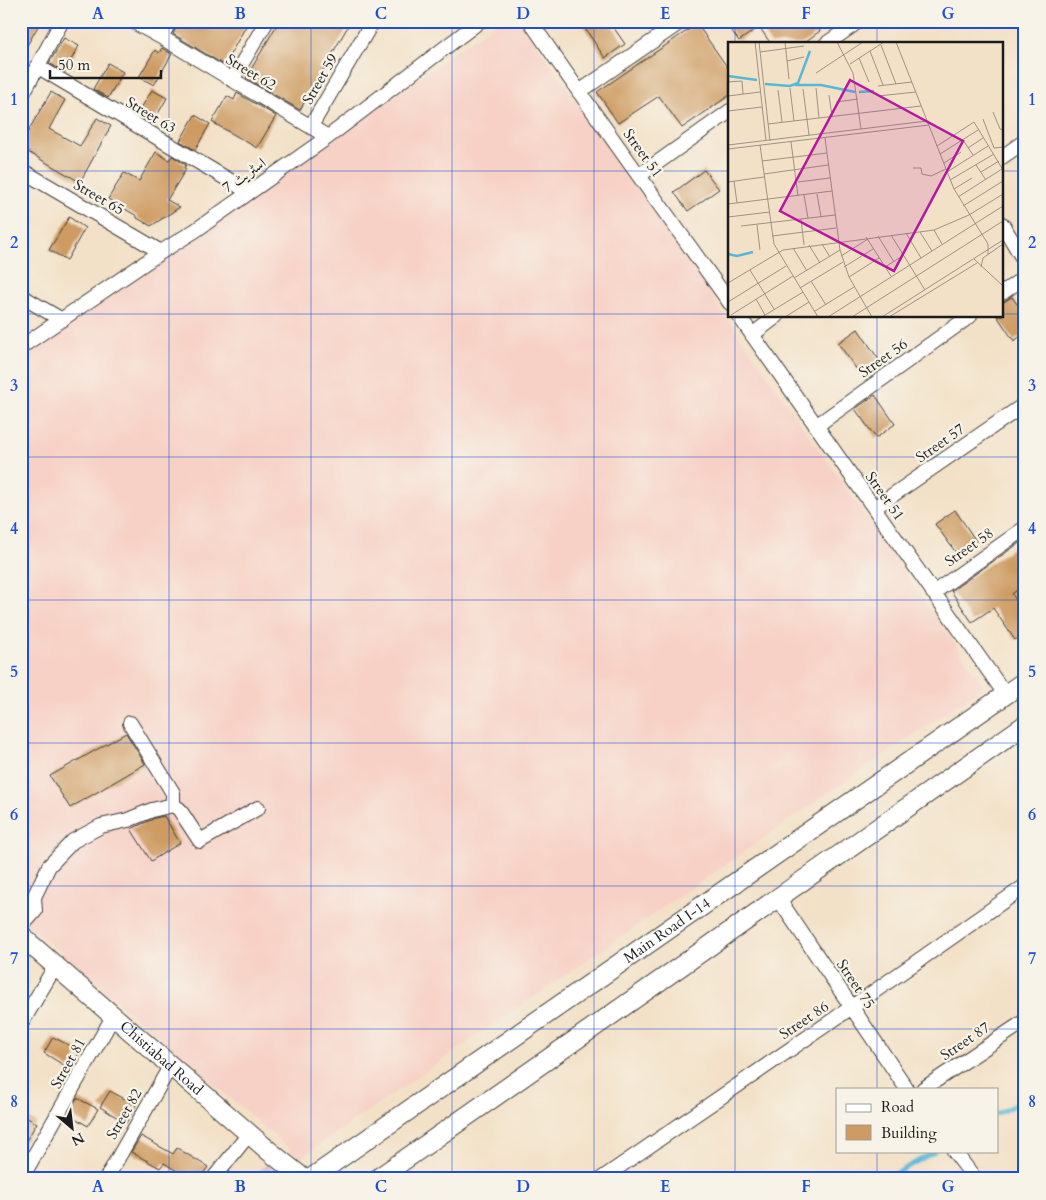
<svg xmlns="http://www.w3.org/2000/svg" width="1046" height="1200" viewBox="0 0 1046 1200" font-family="Cardo,Amiri,serif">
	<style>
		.built { fill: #f7d1c6 }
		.industrial { fill: #d2bfbf }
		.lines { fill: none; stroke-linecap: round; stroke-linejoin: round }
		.stream { stroke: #56b8d5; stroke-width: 4.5 }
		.building { fill: #ce9b62 }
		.minor-casing { stroke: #3c3a36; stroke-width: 16 }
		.major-casing { stroke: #3c3a36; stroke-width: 21 }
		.minor { stroke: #fff; stroke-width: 14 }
		.major { stroke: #fff; stroke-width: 19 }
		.grid { fill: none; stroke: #1d4ed8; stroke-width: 1; stroke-opacity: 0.55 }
		.labels { text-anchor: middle; stroke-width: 4.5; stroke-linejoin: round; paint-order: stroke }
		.street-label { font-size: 15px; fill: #1c1c1c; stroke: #f7f3e8 }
		.inset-river { fill: none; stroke: #56b8d5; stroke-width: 2.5 }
		.inset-road { fill: none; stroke: #9d9283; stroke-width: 1 }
		.view { fill: #b5179e; fill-opacity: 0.15; stroke: #b5179e; stroke-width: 2.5 }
		.inset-edge { fill: none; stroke: #1c1c1c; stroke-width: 2.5 }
		.neatline { fill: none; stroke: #1d4ed8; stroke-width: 2 }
		.grid-label { font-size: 16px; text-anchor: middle; font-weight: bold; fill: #1d4ed8 }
	</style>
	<rect width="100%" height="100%" fill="#f7f3e8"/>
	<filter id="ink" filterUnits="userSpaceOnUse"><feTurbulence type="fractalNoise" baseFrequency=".02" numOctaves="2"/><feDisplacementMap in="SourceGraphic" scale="10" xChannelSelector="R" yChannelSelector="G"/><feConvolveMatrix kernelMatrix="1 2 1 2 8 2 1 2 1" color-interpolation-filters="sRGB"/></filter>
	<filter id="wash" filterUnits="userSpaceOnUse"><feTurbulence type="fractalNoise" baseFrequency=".0096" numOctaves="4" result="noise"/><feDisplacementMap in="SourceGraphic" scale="20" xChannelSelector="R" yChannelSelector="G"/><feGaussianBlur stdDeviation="1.12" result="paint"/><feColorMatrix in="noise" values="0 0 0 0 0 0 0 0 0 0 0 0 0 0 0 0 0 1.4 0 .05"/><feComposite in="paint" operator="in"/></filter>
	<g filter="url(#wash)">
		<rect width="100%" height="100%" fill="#f3e1c7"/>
		<path class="built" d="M 499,21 L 520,21 L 984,686 L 300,1158 L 21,919 L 21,359 Z"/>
		<path class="industrial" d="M 267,1164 L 285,1179 L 251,1179 Z"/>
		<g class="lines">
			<path class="stream" d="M 997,1114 L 1025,1100
				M 886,1179 L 934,1152"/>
		</g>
		<g id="blocks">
			<path class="building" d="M 21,21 L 41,21 L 21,56 Z
				M 179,21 L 249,21 L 224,65 L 173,34 Z
				M 279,21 L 351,21 L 300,110 L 246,78 Z
				M 592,21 L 609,21 L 625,44 L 605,58 L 584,27 Z
				M 725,21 L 767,21 L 739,41 Z
				M 769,21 L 814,21 L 820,31 L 802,44 L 771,44 L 760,28 Z
				M 697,24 L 730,71 L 730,95 L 682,128 L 659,96 L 618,123 L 597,92 Z
				M 64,38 L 79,46 L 64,72 L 49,63 Z
				M 162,48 L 172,54 L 154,85 L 139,77 L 155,50 L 159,53 Z
				M 108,63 L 123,72 L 108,98 L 93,89 Z
				M 152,90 L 167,98 L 152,124 L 137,115 Z
				M 51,92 L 65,100 L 49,129 L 80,146 L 97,118 L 111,126 L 80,182 L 21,148 L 21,143 Z
				M 237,93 L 276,116 L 257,148 L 212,122 L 227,96 L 234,100 Z
				M 195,115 L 210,124 L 195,150 L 180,141 Z
				M 156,152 L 169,160 L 172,156 L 186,165 L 184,168 L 186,169 L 167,200 L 180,207 L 151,226 L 137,218 L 137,216 L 108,199 L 124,173 L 139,181 Z
				M 704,170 L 719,189 L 688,211 L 674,192 Z
				M 69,217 L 85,228 L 67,260 L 49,250 Z
				M 1012,297 L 1025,315 L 1025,333 L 1014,341 L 997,316 L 1002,316 L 1002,303 Z
				M 858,329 L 879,360 L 860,374 L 838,343 Z
				M 875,395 L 895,424 L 876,438 L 855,409 Z
				M 955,510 L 976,541 L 957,554 L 935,524 Z
				M 1025,539 L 1025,584 L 1012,594 L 1025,612 L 1025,634 L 1015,640 L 993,608 L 972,622 L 951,591 Z
				M 126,733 L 145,764 L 70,808 L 50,776 Z
				M 164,816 L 180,843 L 151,861 L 131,829 L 155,818 Z
				M 53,1037 L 80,1051 L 70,1069 L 44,1053 Z
				M 110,1091 L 136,1105 L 126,1123 L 100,1107 Z
				M 77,1098 L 98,1109 L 88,1126 L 68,1114 Z
				M 21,1115 L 37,1123 L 21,1149 Z
				M 141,1136 L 173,1154 L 177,1148 L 208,1167 L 199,1179 L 190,1179 L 164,1163 L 160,1168 L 131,1152 Z"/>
		</g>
	</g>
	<g filter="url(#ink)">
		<use href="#blocks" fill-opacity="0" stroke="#3c3a36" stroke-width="1"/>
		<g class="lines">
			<g class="minor-casing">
				<path id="minor" d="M 132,21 L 161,37 L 328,137
					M 530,21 C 595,116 663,209 730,303
					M 161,37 L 170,21
					M 826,44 L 859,21
					M 37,66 L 249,192
					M 232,80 L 267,21
					M 579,92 L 682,21
					M 21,97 L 62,21
					M 311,126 L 373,21
					M 1002,157 L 1025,141
					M 21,170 L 161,252
					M 640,175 L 730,111
					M 1002,224 L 1025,262
					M 1002,293 L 1025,277
					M 21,296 L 62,320
					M 739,316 L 1005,694
					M 752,335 L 777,316
					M 21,347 L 161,252 L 196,230 L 328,137 L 480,21
					M 816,426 L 970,316
					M 874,508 L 1025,404
					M 933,593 L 1025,528
					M 130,723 L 173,793 L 173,805
					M 778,898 L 907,1089
					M 21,927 L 35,911 L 34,897 L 49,866 L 73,841 L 101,826 L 128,820 L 152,810 L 173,805 L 179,809 L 200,841 L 258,808
					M 21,1024 L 56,965
					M 923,1089 L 1025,1021
					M 954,1151 L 975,1179
					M 21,1179 L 114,1015
					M 106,1179 L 171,1065
					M 213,1179 L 249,1134
					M 601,1179 L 852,1007 L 1025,886"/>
			</g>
			<g class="major-casing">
				<g id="major">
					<path id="s1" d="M 21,936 L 269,1151 L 304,1179"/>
					<path id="s2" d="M 310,1179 L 1025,681"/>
					<path d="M 377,1179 L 1025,725"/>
				</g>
			</g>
			<use href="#minor" class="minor"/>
			<use href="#major" class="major"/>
		</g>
	</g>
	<path class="grid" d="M 169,21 L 169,1179M 311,21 L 311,1179M 452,21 L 452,1179M 594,21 L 594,1179M 735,21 L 735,44M 877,21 L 877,44M 21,171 L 730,171M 1002,171 L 1025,171M 21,314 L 730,314M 1002,314 L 1025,314M 735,316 L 735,1179M 877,316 L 877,1089M 21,457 L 1025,457M 21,600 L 1025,600M 21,743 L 1025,743M 21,886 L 1025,886M 21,1029 L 1025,1029M 877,1151 L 877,1179"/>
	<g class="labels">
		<g class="street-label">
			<text transform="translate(251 72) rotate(31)" y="5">Street 62</text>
			<text transform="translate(320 79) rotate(-60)" y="5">Street 59</text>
			<text transform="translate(151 115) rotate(31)" y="5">Street 63</text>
			<text transform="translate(643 153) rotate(54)" y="5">Street 51</text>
			<text transform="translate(244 175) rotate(-35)" y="5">اسٹریٹ 7</text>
			<text transform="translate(99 197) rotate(30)" y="5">Street 65</text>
			<text transform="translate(883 358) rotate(-35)" y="5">Street 56</text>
			<text transform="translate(940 443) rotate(-35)" y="5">Street 57</text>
			<text transform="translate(885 496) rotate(55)" y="5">Street 51</text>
			<text transform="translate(969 547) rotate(-35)" y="5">Street 58</text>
			<text dy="5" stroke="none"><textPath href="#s2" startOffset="435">Main Road I-14</textPath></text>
			<text transform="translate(856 984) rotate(56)" y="5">Street 75</text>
			<text transform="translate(804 1020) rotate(-34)" y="5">Street 86</text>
			<text transform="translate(965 1041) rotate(-34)" y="5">Street 87</text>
			<text dy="5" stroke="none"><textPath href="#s1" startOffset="186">Chistiabad Road</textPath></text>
			<text transform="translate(68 1063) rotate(-61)" y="5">Street 81</text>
			<text transform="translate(124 1114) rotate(-60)" y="5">Street 82</text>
		</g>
	</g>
	<g transform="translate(728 42)">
		<rect width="275" height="275" fill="#f3e1c7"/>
		<path class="inset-river" d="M 0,34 L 29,38M 37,42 L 62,44 L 70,41 L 82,9M 67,43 L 93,43 L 127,50M 131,50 L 146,49M 0,212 L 9,214 L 25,210"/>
		<path class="inset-road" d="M 27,0 L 38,99M 31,0 L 42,99M 57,0 L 61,37M 109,0 L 125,31 L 133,87M 168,0 L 226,147 L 260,202 L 260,212M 153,3 L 168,42M 142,9 L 155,43M 32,10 L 76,4M 131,16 L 141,40M 59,19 L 76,15M 122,22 L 156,0M 88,31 L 135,0M 0,40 L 14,39 L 15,52M 150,44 L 184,40M 62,46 L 66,79M 88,46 L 91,76M 75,47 L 81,93M 50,48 L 54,80M 101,53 L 104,74M 0,54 L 32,50M 150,54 L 188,50M 108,60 L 130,57M 0,69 L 34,65M 265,70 L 272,87 L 275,88M 255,77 L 266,106 L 275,105M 40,82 L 193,64M 97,96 L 112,208 L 121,235 L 144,275M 235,98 L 245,113M 63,100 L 70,154M 0,103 L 199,79M 32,103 L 46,202 L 90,275M 209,104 L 246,80 L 275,128M 240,106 L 255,96M 0,107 L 201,83M 212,112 L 250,88M 34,119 L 99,111M 216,121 L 233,110M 248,123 L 258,138M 185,126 L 193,126 L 194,132 L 203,134 L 218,127M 219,130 L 260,104M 253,130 L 271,119M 36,132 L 100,123M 222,138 L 266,112M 6,139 L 9,161M 0,140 L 36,135M 70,140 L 102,136M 226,147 L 244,136M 89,152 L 93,175M 76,153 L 80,176M 230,155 L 274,127M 0,162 L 104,149M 235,164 L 275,139M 0,175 L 42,170M 73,177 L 76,203M 29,183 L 32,208M 13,184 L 107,173M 206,188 L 214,202M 192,190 L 204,209M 178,191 L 193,216M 163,193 L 197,248M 44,194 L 108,186M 150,194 L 166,220M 138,195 L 163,234M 94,202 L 102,215M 81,203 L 92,221M 65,206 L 79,229M 113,214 L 140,197M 246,217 L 275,244M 116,225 L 145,207M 157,225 L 176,213M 253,225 L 255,216 L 275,202M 22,228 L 46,267M 121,235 L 151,216M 66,236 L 112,208M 83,239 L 98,263M 0,241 L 55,208 L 206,188 L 241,173 L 275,152M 72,246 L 115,220M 28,257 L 37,273M 0,260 L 58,224M 87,269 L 126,245M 3,273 L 65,234M 34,275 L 75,250M 57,275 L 81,260M 100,275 L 275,164M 124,275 L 275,179M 154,275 L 275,198M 161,275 L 249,221"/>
		<path class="view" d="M 122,38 L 235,99 L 166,229 L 52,169 Z"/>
		<rect width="275" height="275" class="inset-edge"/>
	</g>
	<rect width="1046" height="1200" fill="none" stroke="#f7f3e8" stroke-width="55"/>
	<rect x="836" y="1088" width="162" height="65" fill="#f7f3e8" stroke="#9f9d96"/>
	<rect x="846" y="1104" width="25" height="8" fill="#ffffff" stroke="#9f9d96"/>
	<text x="881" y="1112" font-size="15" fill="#1c1c1c">Road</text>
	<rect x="846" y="1125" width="25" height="15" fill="#ce9b62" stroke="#9f9d96"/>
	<text x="881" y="1138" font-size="15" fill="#1c1c1c">Building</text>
	<g transform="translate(72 1128) rotate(152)" stroke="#f7f3e8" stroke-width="4" paint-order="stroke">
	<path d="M0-4L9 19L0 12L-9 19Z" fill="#1c1c1c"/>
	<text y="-8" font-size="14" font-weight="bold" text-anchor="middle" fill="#1c1c1c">N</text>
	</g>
	<path d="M50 70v8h111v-8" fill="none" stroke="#1c1c1c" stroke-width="2.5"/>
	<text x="58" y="70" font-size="15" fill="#1c1c1c" stroke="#f7f3e8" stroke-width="4" paint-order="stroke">50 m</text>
	<rect x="28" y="28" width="990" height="1144" class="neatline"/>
	<g class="grid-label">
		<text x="98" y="19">A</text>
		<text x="240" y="19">B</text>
		<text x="381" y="19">C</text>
		<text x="523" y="19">D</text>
		<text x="665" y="19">E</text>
		<text x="806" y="19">F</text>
		<text x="948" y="19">G</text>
		<text x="14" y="105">1</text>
		<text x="1032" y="105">1</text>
		<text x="14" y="248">2</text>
		<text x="1032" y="248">2</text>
		<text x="14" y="391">3</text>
		<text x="1032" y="391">3</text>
		<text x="14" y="534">4</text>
		<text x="1032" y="534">4</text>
		<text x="14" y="677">5</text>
		<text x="1032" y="677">5</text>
		<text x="14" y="820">6</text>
		<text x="1032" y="820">6</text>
		<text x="14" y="964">7</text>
		<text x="1032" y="964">7</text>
		<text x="14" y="1107">8</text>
		<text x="1032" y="1107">8</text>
		<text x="98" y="1192">A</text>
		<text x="240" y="1192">B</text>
		<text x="381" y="1192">C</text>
		<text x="523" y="1192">D</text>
		<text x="665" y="1192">E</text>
		<text x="806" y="1192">F</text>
		<text x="948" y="1192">G</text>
	</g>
</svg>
